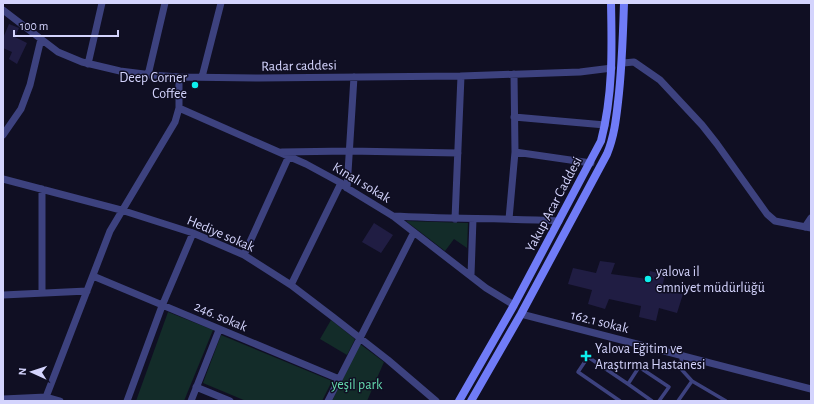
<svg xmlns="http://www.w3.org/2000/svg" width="814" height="404" viewBox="0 0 814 404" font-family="'Alegreya Sans',sans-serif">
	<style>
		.green { fill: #132c29 }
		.building { fill: #201d43 }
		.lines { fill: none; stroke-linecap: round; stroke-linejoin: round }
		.lane { stroke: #3d427f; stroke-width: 3.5 }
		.street { stroke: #3d427f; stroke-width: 7 }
		.secondary { stroke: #707cf7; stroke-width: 8 }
		.poi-dot { fill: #0defec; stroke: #100f23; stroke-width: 1.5 }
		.labels { text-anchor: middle; stroke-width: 3; stroke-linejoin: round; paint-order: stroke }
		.street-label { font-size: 14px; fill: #d4d4fd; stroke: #100f23 }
		.poi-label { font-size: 14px; fill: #d4d4fd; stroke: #100f23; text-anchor: start }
		.park-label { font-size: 14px; fill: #64d9ae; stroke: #100f23 }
	</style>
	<rect width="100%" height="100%" fill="#100f23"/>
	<path class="green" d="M 406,221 L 468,223 L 467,248 L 454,239 L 445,251 Z
		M 168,312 L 213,330 L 184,401 L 136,401 Z
		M 331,320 L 355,339 L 347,355 L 320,339 Z
		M 221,335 L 332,381 L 322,401 L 246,401 L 203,383 Z
		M 360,344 L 384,362 L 367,401 L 332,401 Z"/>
	<path class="building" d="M 9,24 L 19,28 L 15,37 L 27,43 L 17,64 L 9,59 L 12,52 L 3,48 L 3,38 Z
		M 374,223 L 393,235 L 381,253 L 362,242 Z
		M 600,261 L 615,263 L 611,274 L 648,279 L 650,271 L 665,275 L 661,291 L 683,294 L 677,313 L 659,308 L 656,321 L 639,317 L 641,306 L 609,299 L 605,309 L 588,304 L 592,290 L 568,284 L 573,268 L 596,273 Z"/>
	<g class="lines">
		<path class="lane" d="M 681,355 L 682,370 L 692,381 L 726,401
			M 628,384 L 652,401
			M 620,401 L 578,372 L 588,357 L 628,384 L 639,367 L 669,387 L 659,401
			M 678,401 L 692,381"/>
		<path class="street" d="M 3,10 L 58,52 L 82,62 L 120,71 L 152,75 L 179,77 L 259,78 L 461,76 L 580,72 L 612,68
			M 623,63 L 634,62 L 660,80 L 702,125 L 717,144 L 767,214 L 775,221 L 811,228
			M 88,64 L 102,3
			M 148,75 L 165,3
			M 202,77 L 221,3
			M 179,108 L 306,164 L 341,183 L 347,188 L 393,216 L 486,288 L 514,305
			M 514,117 L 605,125
			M 3,135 L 21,109 L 30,85 L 41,39
			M 282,152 L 349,151 L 458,153
			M 515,152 L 591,163
			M 3,179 L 121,210 L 193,233 L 244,255 L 291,285 L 333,317 L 388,360 L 436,401
			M 347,188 L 354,77
			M 393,216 C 448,219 504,218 559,221
			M 455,219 L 461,76
			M 509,219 L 515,152 L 514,74
			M 805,227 L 811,218
			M 244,255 L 289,156
			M 471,275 L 473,219
			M 93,276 L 339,379
			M 291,285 L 341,183
			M 42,293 L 42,189
			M 3,295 L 87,291
			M 521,314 L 811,389
			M 196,387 L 230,401
			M 46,397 L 110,231 L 175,122 L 179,108 L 179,77
			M 3,399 L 46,397 L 60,401
			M 127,401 L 162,306 L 193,233
			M 191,401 L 219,330
			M 328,401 L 414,232"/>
		<path class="secondary" d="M 459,401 L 514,305 L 601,141 C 613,95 612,50 611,3
			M 471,401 L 521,314 L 607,154 C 614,137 616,120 618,102 C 622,69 623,36 624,3"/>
	</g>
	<g class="poi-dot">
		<circle cx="195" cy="85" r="4"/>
		<circle cx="648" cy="279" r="4"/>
		<path d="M584 350h4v4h4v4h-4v4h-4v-4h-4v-4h4z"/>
	</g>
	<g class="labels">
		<g class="street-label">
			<text transform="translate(299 65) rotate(-1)" y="5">Radar caddesi</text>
			<text transform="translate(362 182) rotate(31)" y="5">Kınalı sokak</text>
			<text transform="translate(553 204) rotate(-62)" y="5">Yakup Acar Caddesi</text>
			<text transform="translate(221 233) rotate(23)" y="5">Hediye sokak</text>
			<text transform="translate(221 316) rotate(23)" y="5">246. sokak</text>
			<text transform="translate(600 321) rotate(14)" y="5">162.1 sokak</text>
		</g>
		<g class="poi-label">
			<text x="187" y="82" text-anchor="end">Deep Corner<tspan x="187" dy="16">Coffee</tspan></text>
			<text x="656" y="276">yalova il<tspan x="656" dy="16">emniyet müdürlüğü</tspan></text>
			<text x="595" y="353">Yalova Eğitim ve<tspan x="595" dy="16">Araştırma Hastanesi</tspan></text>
		</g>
		<g class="park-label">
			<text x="357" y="389">yeşil park</text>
		</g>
	</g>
	<rect width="814" height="404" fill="none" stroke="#d4d4fd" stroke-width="8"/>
	<g transform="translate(32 372) rotate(273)" stroke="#100f23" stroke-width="3" paint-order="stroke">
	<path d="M0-3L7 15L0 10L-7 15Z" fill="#d4d4fd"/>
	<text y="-6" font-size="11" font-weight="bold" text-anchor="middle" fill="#d4d4fd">N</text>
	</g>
	<path d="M14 30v6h104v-6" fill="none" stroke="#d4d4fd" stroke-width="2"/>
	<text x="20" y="30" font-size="12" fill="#d4d4fd" stroke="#100f23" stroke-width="3" paint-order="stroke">100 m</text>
</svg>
